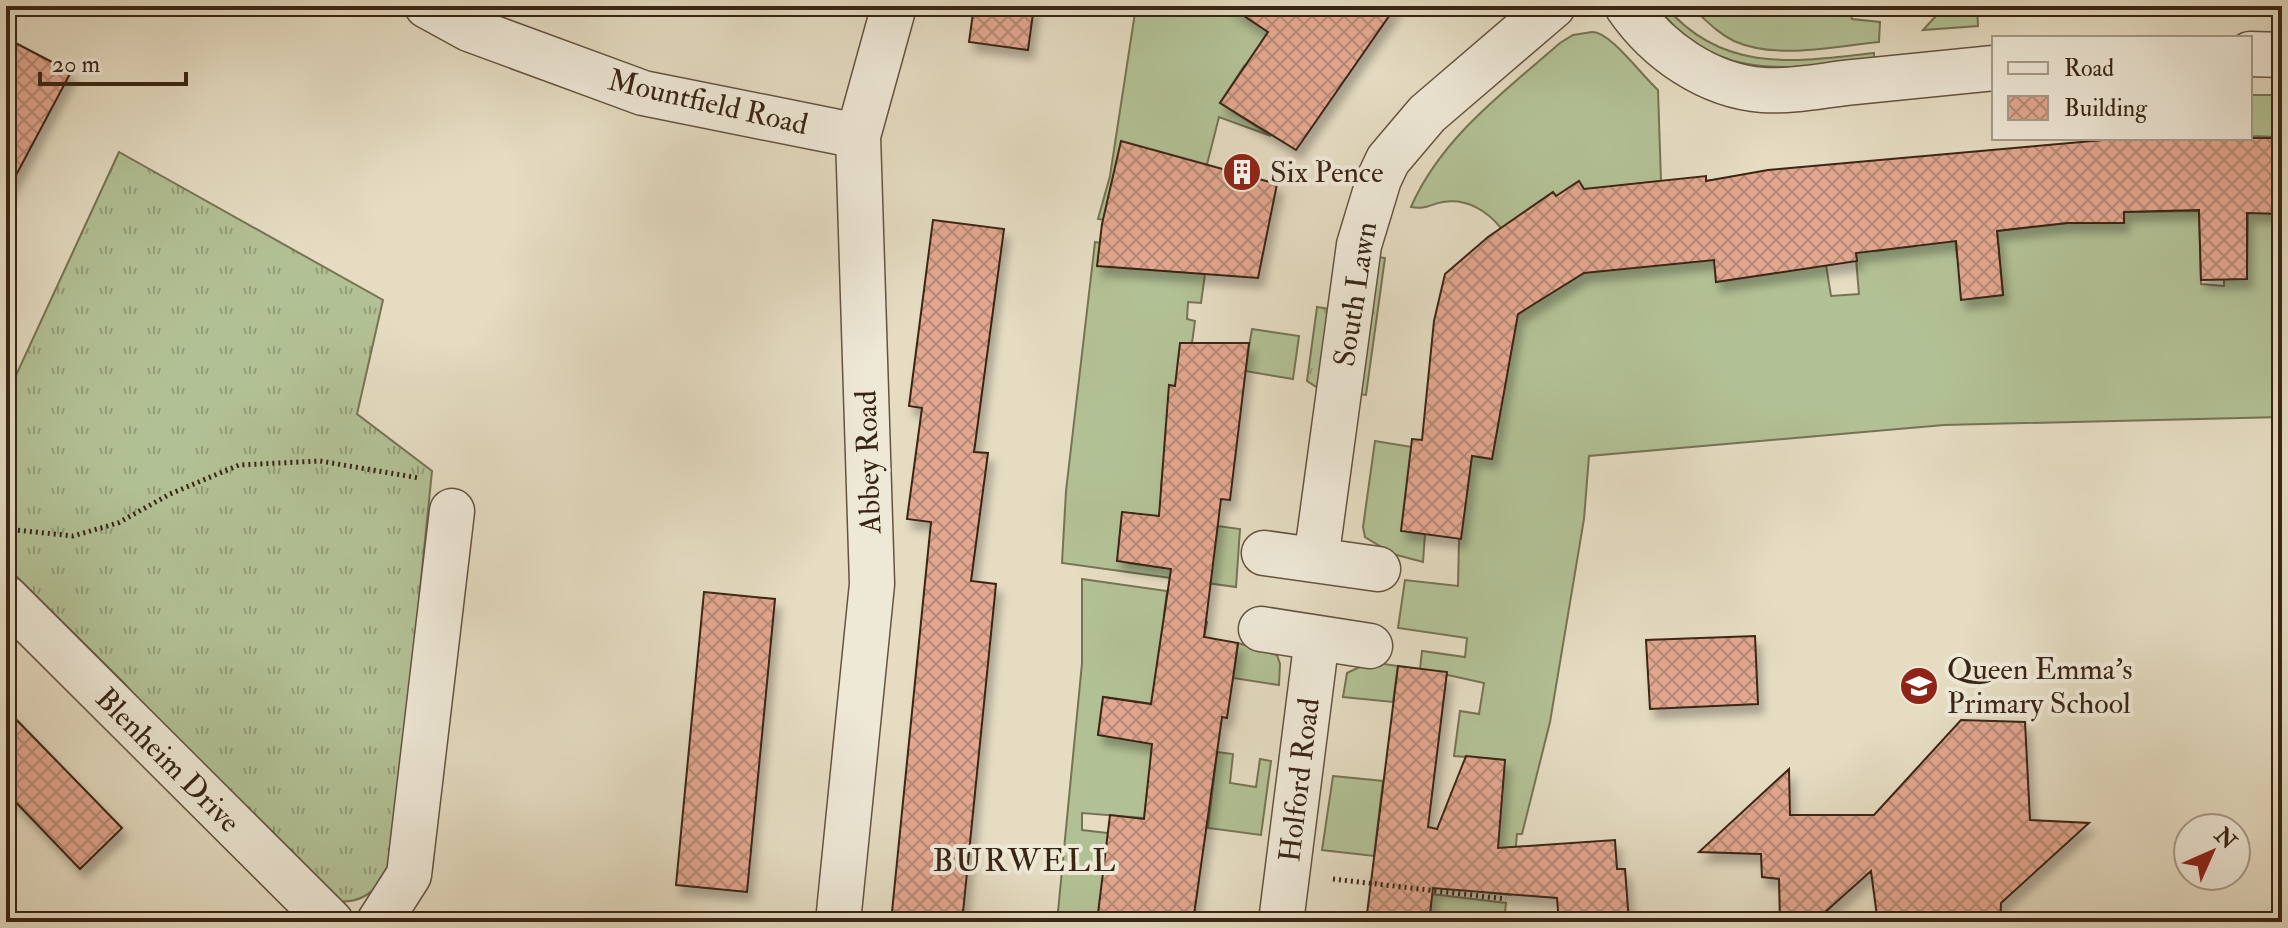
<svg xmlns="http://www.w3.org/2000/svg" width="2288" height="928" viewBox="0 0 2288 928" font-family="'IM FELL Double Pica',serif">
	<style>
		.grass { fill: url(#grass-tufts); stroke: #767354; stroke-width: 2 }
		.garden { fill: #b2c195; stroke: #767354; stroke-width: 2 }
		.building { fill: url(#building-cross-hatch); stroke: #3a2514; stroke-width: 2; filter: url(#shadow) }
		.lines { fill: none; stroke-linecap: round; stroke-linejoin: round }
		.minor-casing { stroke: #655340; stroke-width: 47 }
		.path { stroke: #3a2514; stroke-width: 5; stroke-dasharray: 2 4; stroke-linecap: butt }
		.minor { stroke: #eee8d7; stroke-width: 44 }
		.labels { text-anchor: middle; stroke-width: 8; stroke-linejoin: round; paint-order: stroke }
		.street-label { font-size: 30px; fill: #3a2514; stroke: #eee8d7 }
		.poi-label { font-size: 30px; fill: #3a2514; stroke: #eee8d7; text-anchor: start }
		.neighbourhood-label { font-size: 32px; letter-spacing: 2px; fill: #3a2514; stroke: #eee8d7 }
	</style>
	<defs>
		<pattern id="grass-tufts" width="24" height="20" patternUnits="userSpaceOnUse" patternTransform="scale(2)"><rect width="24" height="20" fill="#b2c195"/><path d="M3 7l-1-3M5 7V3M7 7l1-3M15 17l-1-3M17 17v-4M19 17l1-3" fill="none" stroke="#929d78"/></pattern>
		<pattern id="building-cross-hatch" width="8" height="8" patternUnits="userSpaceOnUse" patternTransform="scale(2)"><rect width="8" height="8" fill="#e1a78f"/><path d="M0 0l8 8M0 8l8-8" fill="none" stroke="#b78874"/></pattern>
		<filter id="shadow"><feDropShadow dx="5" dy="9" stdDeviation="4" flood-color="#0004"/></filter>
	</defs>
	<rect width="100%" height="100%" fill="#e5dcc2"/>
	<filter id="stains"><feTurbulence type="fractalNoise" baseFrequency=".0025" numOctaves="4"/><feColorMatrix values="0 0 0 0 .2 0 0 0 0 .09 0 0 0 0 .02 0 0 0 .5 -.17"/></filter>
	<radialGradient id="worn" r=".72"><stop offset=".6" stop-color="#630" stop-opacity="0"/><stop offset="1" stop-color="#630" stop-opacity=".3"/></radialGradient>
	<path class="grass" d="M 1657,6 L 1665,6 C 1723,74 1795,62 1874,53 L 1874,60 C 1790,68 1715,84 1657,6 Z
		M 119,152 L 383,300 L 357,414 L 432,471 L 394,848 C 383,899 348,917 303,886 L 124,683 L 6,566 L 6,397 Z
		M 1378,257 L 1385,258 L 1366,395 L 1358,394 Z
		M 1317,307 L 1330,309 L 1318,388 L 1307,381 Z"/>
	<path class="garden" d="M 1136,6 L 1279,6 L 1280,40 L 1244,66 L 1220,103 L 1271,136 L 1219,117 L 1199,196 L 1154,227 L 1098,219 L 1110,176 Z
		M 1690,6 L 1849,6 L 1852,19 L 1880,22 L 1879,42 C 1835,46 1776,60 1734,41 C 1717,33 1704,18 1690,6 Z
		M 1945,6 L 1977,6 L 1978,26 L 1923,30 Z
		M 1592,32 C 1610,31 1642,76 1658,90 L 1661,181 L 1618,186 L 1712,240 L 1706,181 L 1724,178 L 1826,265 L 1831,296 L 1859,294 L 1853,224 L 1876,251 L 1915,246 L 1953,215 L 1957,257 L 1984,297 L 2003,294 L 1997,231 L 2086,221 L 2124,223 L 2124,212 L 2199,211 L 2201,284 L 2224,286 L 2224,279 L 2247,278 L 2248,210 L 2282,214 L 2282,417 L 1944,425 L 1589,456 L 1584,519 L 1550,722 L 1522,834 L 1517,834 L 1511,895 L 1490,893 L 1492,870 L 1442,864 L 1451,793 L 1501,797 L 1504,760 L 1454,756 L 1460,711 L 1479,714 L 1484,683 L 1420,669 L 1422,651 L 1465,657 L 1467,638 L 1398,628 L 1405,580 L 1458,586 L 1459,539 L 1471,447 L 1516,316 L 1597,259 L 1553,192 L 1501,228 C 1487,211 1467,198 1443,202 C 1430,204 1426,210 1411,207 C 1441,138 1505,91 1560,43 L 1573,35 Z
		M 2250,95 L 2282,95 L 2282,137 L 2250,136 Z
		M 1095,242 L 1207,259 L 1201,303 L 1188,302 L 1187,319 L 1195,321 L 1192,343 L 1181,344 L 1170,448 L 1163,467 L 1161,488 L 1168,518 L 1123,512 L 1119,543 L 1128,563 L 1210,574 L 1218,526 L 1240,529 L 1236,587 L 1062,563 L 1066,491 Z
		M 1252,329 L 1299,336 L 1293,379 L 1245,371 Z
		M 1375,441 L 1412,447 L 1425,534 L 1423,562 L 1393,554 L 1365,537 L 1363,527 Z
		M 1082,579 L 1167,591 L 1164,615 L 1207,622 L 1204,637 L 1153,704 L 1104,697 L 1098,735 L 1153,743 L 1144,818 L 1082,813 L 1082,830 L 1125,835 L 1097,922 L 1057,922 L 1082,663 Z
		M 1238,643 L 1277,655 L 1280,664 L 1279,685 L 1233,678 Z
		M 1370,662 L 1398,666 L 1393,702 L 1343,697 L 1347,673 Z
		M 1217,752 L 1233,754 L 1230,783 L 1256,787 L 1260,759 L 1271,761 L 1261,835 L 1208,828 Z
		M 1333,776 L 1383,781 L 1374,856 L 1322,850 Z
		M 1373,887 L 1506,903 L 1504,922 L 1429,922 L 1431,902 Z"/>
	<path class="building" d="M 974,6 L 1034,6 L 1028,50 L 969,42 Z
		M 1229,6 L 1396,6 L 1296,150 L 1220,103 L 1268,32 Z
		M 6,38 L 71,72 L 6,194 Z
		M 2126,138 L 2282,138 L 2282,214 L 2247,213 L 2247,279 L 2201,280 L 2199,210 L 2124,212 L 2124,223 L 2067,223 L 1997,231 L 2003,295 L 1961,300 L 1956,241 L 1856,253 L 1857,261 L 1716,282 L 1714,260 L 1584,273 L 1518,314 L 1492,459 L 1472,456 L 1461,539 L 1401,531 L 1412,439 L 1422,440 L 1434,321 L 1445,274 L 1488,237 L 1553,192 L 1556,196 L 1579,181 L 1584,189 L 1706,176 L 1706,181 L 1768,170 Z
		M 1121,141 L 1277,184 L 1258,278 L 1097,266 L 1102,224 Z
		M 933,220 L 1004,229 L 974,452 L 988,453 L 971,581 L 996,584 L 962,922 L 891,922 L 931,522 L 907,519 L 922,408 L 909,406 Z
		M 1180,343 L 1249,343 L 1230,500 L 1221,499 L 1204,637 L 1238,643 L 1233,678 L 1227,718 L 1222,717 L 1193,922 L 1097,922 L 1110,815 L 1144,819 L 1152,744 L 1098,735 L 1103,697 L 1151,704 L 1171,569 L 1117,561 L 1122,512 L 1159,516 L 1169,385 L 1175,386 Z
		M 704,592 L 775,599 L 747,892 L 676,885 Z
		M 1755,636 L 1758,704 L 1650,709 L 1646,640 Z
		M 1398,666 L 1447,672 L 1428,827 L 1437,829 L 1466,756 L 1505,760 L 1498,848 L 1615,840 L 1617,869 L 1625,869 L 1629,922 L 1559,922 L 1557,898 L 1433,888 L 1429,922 L 1366,922 Z
		M 6,709 L 122,828 L 80,869 L 6,792 Z
		M 1961,720 L 2025,722 L 2030,820 L 2089,823 L 2001,903 L 2000,922 L 1951,922 L 1945,916 L 1877,916 L 1871,871 L 1814,922 L 1780,922 L 1779,879 L 1762,877 L 1761,854 L 1699,852 L 1789,769 L 1790,815 L 1874,815 Z"/>
	<g class="lines">
		<g class="minor-casing">
			<path id="minor" d="M 427,6 L 469,29 L 643,93 L 858,136
				M 1627,6 C 1657,50 1708,86 1763,90 C 1793,92 1824,85 1854,82 C 1901,77 1947,73 1994,68
				M 2250,54 L 2282,55
				M 1264,553 L 1378,569
				M 1316,560 L 1359,245 L 1379,179 L 1388,160 L 1427,114 L 1553,6
				M 6,598 L 331,922
				M 1261,629 L 1370,646
				M 379,922 L 409,875 L 452,511
				M 838,922 L 872,584 L 858,136 L 894,6
				M 1281,922 L 1317,638"/>
		</g>
		<path class="path" d="M 6,529 L 73,536 L 118,523 L 170,494 L 239,465 L 320,461 L 419,478
			M 1333,879 L 1506,899"/>
		<use href="#minor" class="minor"/>
	</g>
	<defs>
		<g id="building-disc" transform="scale(2)"><circle r="9.5" fill="#8f2418" stroke="#eee8d7"/><path d="M-4-6H4V6H1V3H-1V6H-4ZM-2.5-4.3h1.7v1.8h-1.7ZM.8-4.3h1.7v1.8H.8ZM-2.5-1h1.7V.8h-1.7ZM.8-1h1.7V.8H.8Z" fill="#fff"/></g>
		<g id="school-disc" transform="scale(2)"><circle r="9.5" fill="#8f2418" stroke="#eee8d7"/><path d="M0-5L7-2L0 1L-7-2ZM-4 1L0 2.5L4 1V4Q0 6-4 4Z" fill="#fff"/></g>
	</defs>
	<g fill-rule="evenodd">
		<use href="#building-disc" x="1242" y="172"/>
		<use href="#school-disc" x="1919" y="686"/>
	</g>
	<g class="labels">
		<g class="street-label">
			<text transform="translate(708 102) rotate(13)" y="10">Mountfield Road</text>
			<text transform="translate(1355 294) rotate(-81)" y="10">South Lawn</text>
			<text transform="translate(868 462) rotate(-92)" y="10">Abbey Road</text>
			<text transform="translate(168 760) rotate(45)" y="10">Blenheim Drive</text>
			<text transform="translate(1299 780) rotate(-83)" y="10">Holford Road</text>
		</g>
		<g class="poi-label">
			<text x="1270" y="182">Six Pence</text>
			<text x="1947" y="679">Queen Emma's<tspan x="1947" dy="34">Primary School</tspan></text>
		</g>
		<g class="neighbourhood-label">
			<text x="1025" y="871">BURWELL</text>
		</g>
	</g>
	<rect width="2288" height="928" fill="none" stroke="#e5dcc2" stroke-width="32"/>
	<rect x="8" y="8" width="2272" height="912" fill="none" stroke="#3a2514" stroke-width="4"/>
	<rect x="16" y="16" width="2256" height="896" fill="none" stroke="#3a2514" stroke-width="2"/>
	<rect x="1992" y="36" width="260" height="104" fill="#eee8d7" stroke="#a69a89" stroke-width="2"/>
	<rect x="2008" y="62" width="40" height="12" fill="#eee8d7" stroke="#a69a89" stroke-width="2"/>
	<text x="2064" y="76" font-size="24" fill="#3a2514">Road</text>
	<rect x="2008" y="96" width="40" height="24" fill="url(#building-cross-hatch)" stroke="#a69a89" stroke-width="2"/>
	<text x="2064" y="116" font-size="24" fill="#3a2514">Building</text>
	<g transform="translate(2212 852) rotate(45)"><circle r="38" fill="#eee8d7" stroke="#a69a89" stroke-width="2"/>
	<path d="M0-6L14 30L0 20L-14 30Z" fill="#8f2418"/>
	<text y="-12" font-size="22" font-weight="bold" text-anchor="middle" fill="#3a2514">N</text>
	</g>
	<path d="M40 72v12h146v-12" fill="none" stroke="#3a2514" stroke-width="4"/>
	<text x="52" y="72" font-size="24" fill="#3a2514" stroke="#eee8d7" stroke-width="6" paint-order="stroke">20 m</text>
	<rect width="100%" height="100%" filter="url(#stains)"/>
	<rect width="100%" height="100%" fill="url(#worn)"/>
</svg>
